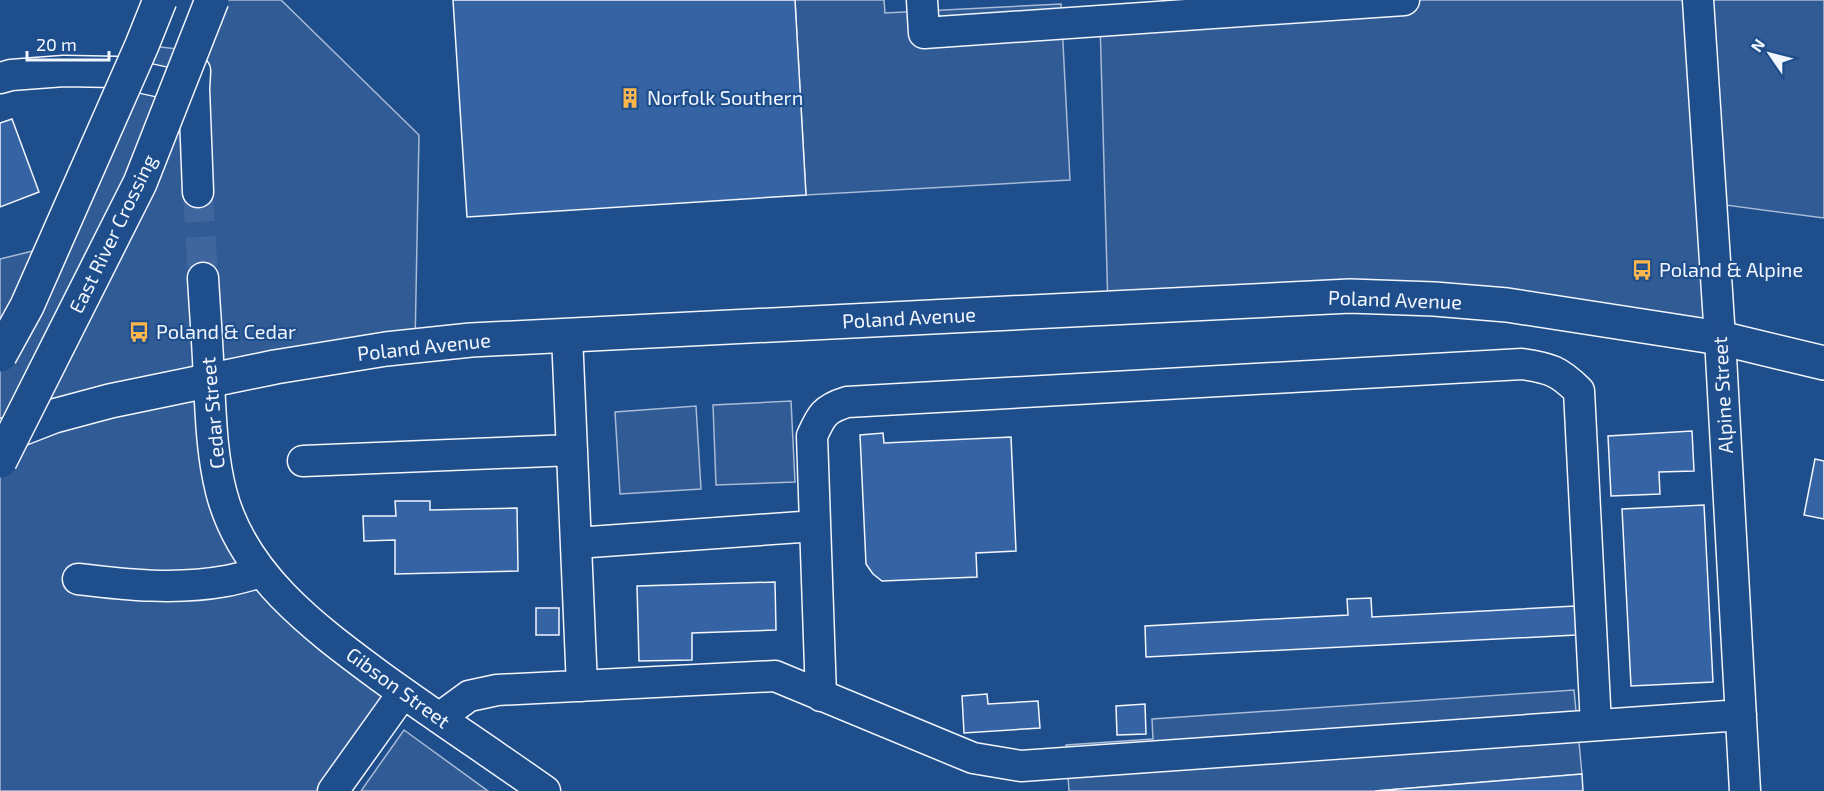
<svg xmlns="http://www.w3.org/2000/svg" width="1824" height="791" viewBox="0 0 1824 791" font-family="'Exo 2',sans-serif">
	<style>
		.built { fill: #305b95; stroke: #a8bbd7; stroke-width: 1.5 }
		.building { fill: #3563a3; stroke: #f2f6ff; stroke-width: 1.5 }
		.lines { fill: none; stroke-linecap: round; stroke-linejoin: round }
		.minor-tunnel { stroke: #3f679d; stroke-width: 30; stroke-dasharray: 30 15; stroke-linecap: butt }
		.minor-casing { stroke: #f2f6ff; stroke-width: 33 }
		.major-casing { stroke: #f2f6ff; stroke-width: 36 }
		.minor { stroke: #1f4e8c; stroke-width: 30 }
		.major { stroke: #1f4e8c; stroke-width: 33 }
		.highway-bridge-casing { stroke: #f2f6ff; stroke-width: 36; stroke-linecap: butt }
		.highway-bridge { stroke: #1f4e8c; stroke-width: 33 }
		.labels { text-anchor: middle; stroke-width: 4.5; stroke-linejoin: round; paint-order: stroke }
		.poi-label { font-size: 20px; fill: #f2f6ff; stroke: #1f4e8c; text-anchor: start }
		.street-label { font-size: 20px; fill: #f2f6ff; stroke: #1f4e8c }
	</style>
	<rect width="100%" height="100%" fill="#1f4e8c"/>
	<path class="built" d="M 204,0 L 281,0 L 419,135 L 415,346 L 209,382 L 232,525 L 403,693 L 333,791 L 0,791 L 0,259 L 41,249 L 142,45 L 196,51 Z
		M 795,0 L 884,0 L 885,13 L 1061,4 L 1070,180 L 806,195 Z
		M 1404,0 L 1824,0 L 1824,218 L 1711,203 L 1720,338 L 1507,305 L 1108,308 L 1100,22 Z
		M 791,401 L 795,482 L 716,485 L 713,405 Z
		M 696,406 L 701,489 L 620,494 L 615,412 Z
		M 1574,690 L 1582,774 L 1375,791 L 1069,791 L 1066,745 L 1153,739 L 1152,719 Z
		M 404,730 L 488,791 L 361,791 Z"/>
	<path class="building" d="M 453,0 L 795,0 L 806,195 L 467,217 Z
		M 12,119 L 39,192 L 0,207 L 0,123 Z
		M 1692,431 L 1694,471 L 1659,472 L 1660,494 L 1611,496 L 1608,436 Z
		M 883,433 L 884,443 L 1011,437 L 1016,551 L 976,553 L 977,577 L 882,581 L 873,574 L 866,564 L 860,435 Z
		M 1815,459 L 1824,461 L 1824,519 L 1804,515 Z
		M 395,501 L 430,501 L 430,510 L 517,508 L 518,571 L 395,574 L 395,540 L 364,541 L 363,516 L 396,516 Z
		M 1704,505 L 1713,682 L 1631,686 L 1622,509 Z
		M 775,582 L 776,630 L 692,633 L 692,660 L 639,661 L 637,586 Z
		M 1371,598 L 1372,617 L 1575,606 L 1576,635 L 1146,657 L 1145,626 L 1348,615 L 1347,599 Z
		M 536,608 L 559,608 L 559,635 L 536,635 Z
		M 987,694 L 988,704 L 1038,701 L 1040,728 L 964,733 L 962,696 Z
		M 1145,704 L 1146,734 L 1117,735 L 1116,706 Z
		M 1582,774 L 1583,791 L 1375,791 Z"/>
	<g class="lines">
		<path class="minor-tunnel" d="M 198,192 L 203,278"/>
		<g class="minor-casing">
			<path id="minor" d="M 922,0 L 924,33 L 1404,0
				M 1698,0 L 1720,338 L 1745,791
				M 195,71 L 194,89 L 198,192
				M 0,78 L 11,75 L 64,71 L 116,72 L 194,89
				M 203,278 C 205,313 208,348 209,383 C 211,420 212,455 221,491 C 242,575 315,628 381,677 C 435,716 491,753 545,791
				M 567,335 L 582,686
				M 303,461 L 572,450
				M 576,543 L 815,526
				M 78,579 C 127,585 177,590 226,581 C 238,579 250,575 262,572
				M 821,696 L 812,436 C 821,416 824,409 847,402 L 1522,364 C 1550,368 1559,371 1579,391 L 1596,725
				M 439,718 L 469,696 L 497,690 L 775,676 L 973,758 L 1021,766 L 1741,715
				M 333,791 L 403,693"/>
		</g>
		<g class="major-casing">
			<path id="major" d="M 0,437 L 54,416 L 110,401 L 275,367 L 386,349 L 471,340 L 1350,296 L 1434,299 L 1507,305 L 1720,338 L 1824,363"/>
		</g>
		<use href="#minor" class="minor"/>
		<use href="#major" class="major"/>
		<g class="highway-bridge-casing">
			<path id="highway-bridge" d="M 0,355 L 27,306 L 142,45 L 160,0
				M 0,461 L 140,183 L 212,0"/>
		</g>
		<use href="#highway-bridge" class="highway-bridge"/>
	</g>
	<defs>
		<g id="building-bare" transform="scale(1.62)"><path d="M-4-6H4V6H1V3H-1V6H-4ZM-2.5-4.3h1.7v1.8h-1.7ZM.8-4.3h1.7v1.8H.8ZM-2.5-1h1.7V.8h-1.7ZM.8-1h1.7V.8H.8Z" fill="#ffb74d" stroke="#1f4e8c" stroke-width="2.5" paint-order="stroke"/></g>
		<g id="bus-bare" transform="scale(1.62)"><path d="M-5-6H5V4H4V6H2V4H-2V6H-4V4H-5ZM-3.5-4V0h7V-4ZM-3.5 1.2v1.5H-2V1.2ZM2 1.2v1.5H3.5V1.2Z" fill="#ffb74d" stroke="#1f4e8c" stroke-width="2.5" paint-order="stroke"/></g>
	</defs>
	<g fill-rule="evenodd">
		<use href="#building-bare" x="630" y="98"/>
		<use href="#bus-bare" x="1642" y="270"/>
		<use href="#bus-bare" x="139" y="332"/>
	</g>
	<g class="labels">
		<g class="poi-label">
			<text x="647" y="105">Norfolk Southern</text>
			<text x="1659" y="277">Poland &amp; Alpine</text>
			<text x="156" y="339">Poland &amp; Cedar</text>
		</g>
		<g class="street-label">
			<text transform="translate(113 234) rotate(-64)" y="7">East River Crossing</text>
			<text transform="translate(1395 300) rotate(2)" y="7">Poland Avenue</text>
			<text transform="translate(909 318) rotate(-3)" y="7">Poland Avenue</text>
			<text transform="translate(424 347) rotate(-6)" y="7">Poland Avenue</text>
			<text transform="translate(1723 395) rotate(-93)" y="7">Alpine Street</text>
			<text transform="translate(213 413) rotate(-95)" y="7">Cedar Street</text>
			<text transform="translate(398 688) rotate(36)" y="7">Gibson Street</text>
		</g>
	</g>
	<g transform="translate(1770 54) rotate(305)" stroke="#1f4e8c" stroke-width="4.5" paint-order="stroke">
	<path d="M0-4.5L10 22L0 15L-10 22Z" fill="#f2f6ff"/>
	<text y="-9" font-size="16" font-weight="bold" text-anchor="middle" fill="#f2f6ff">N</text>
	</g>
	<path d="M27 51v9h82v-9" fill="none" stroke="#f2f6ff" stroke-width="3"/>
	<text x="36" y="51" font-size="18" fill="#f2f6ff" stroke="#1f4e8c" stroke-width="4.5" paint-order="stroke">20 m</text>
</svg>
